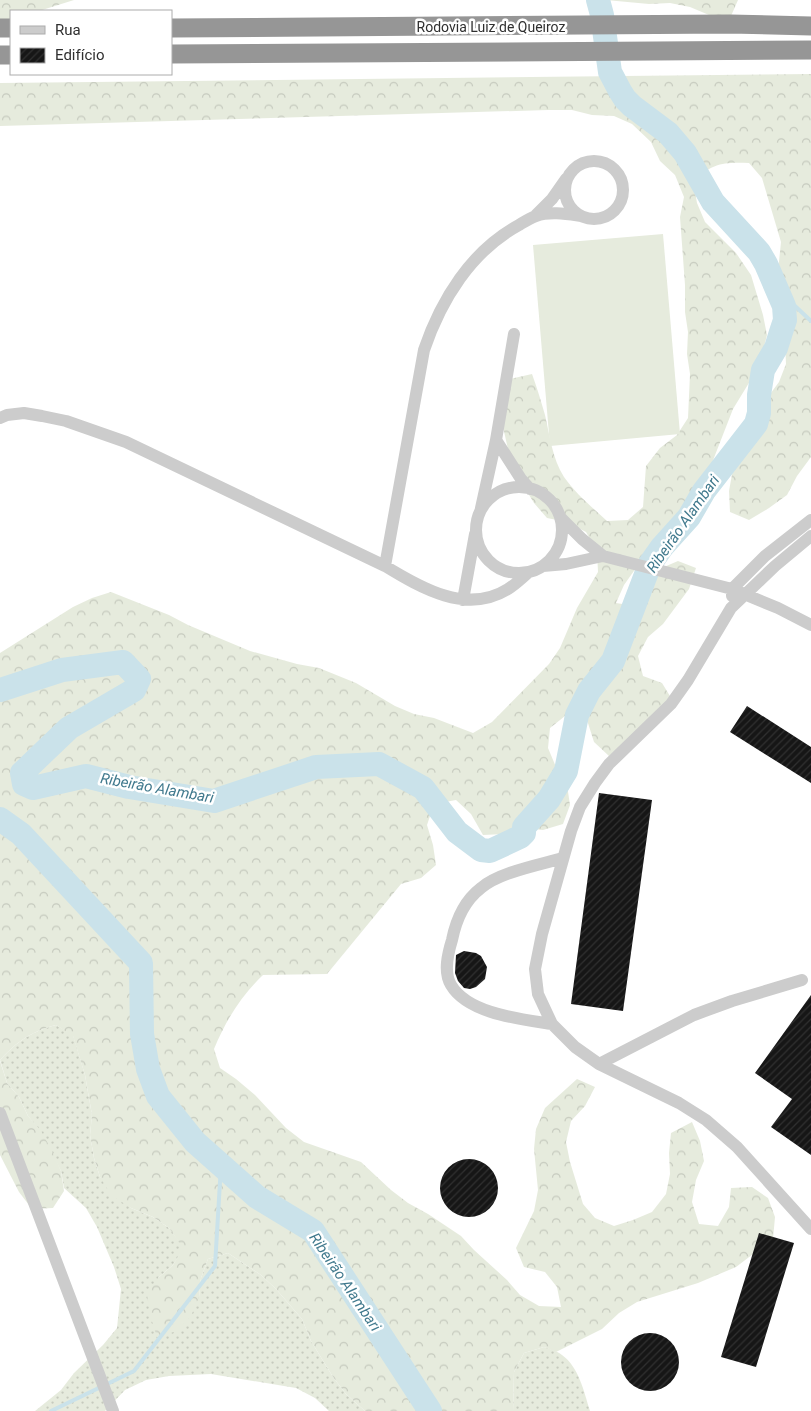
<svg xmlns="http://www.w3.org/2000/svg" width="811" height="1411" viewBox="0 0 811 1411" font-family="Roboto,sans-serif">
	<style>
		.grass { fill: url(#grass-dots) }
		.forest { fill: url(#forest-crowns) }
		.pitch { fill: #e6ebdd }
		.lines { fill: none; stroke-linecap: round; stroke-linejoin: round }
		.stream { stroke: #cae2ea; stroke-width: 4 }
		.river { stroke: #cae2ea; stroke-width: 24 }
		.building { fill: url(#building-hatch) }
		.minor { stroke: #ccc; stroke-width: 12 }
		.highway { stroke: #969696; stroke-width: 19 }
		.labels { text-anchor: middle; stroke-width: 5; stroke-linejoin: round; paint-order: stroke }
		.street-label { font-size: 14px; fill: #2f2f2f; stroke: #fff }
		.water-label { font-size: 15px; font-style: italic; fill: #40798d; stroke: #fff }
	</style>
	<defs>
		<pattern id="grass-dots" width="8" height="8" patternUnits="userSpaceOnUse" patternTransform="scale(1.25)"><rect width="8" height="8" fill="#e6ebdd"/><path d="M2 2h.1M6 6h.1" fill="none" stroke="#c6cabe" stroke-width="1.8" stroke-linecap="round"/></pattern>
		<pattern id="forest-crowns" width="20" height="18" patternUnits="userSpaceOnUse" patternTransform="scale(1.25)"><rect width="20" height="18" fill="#e6ebdd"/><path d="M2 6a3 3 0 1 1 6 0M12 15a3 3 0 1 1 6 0" fill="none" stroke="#c6cabe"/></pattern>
		<pattern id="building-hatch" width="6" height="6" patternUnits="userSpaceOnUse" patternTransform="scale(1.25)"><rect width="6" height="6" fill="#161616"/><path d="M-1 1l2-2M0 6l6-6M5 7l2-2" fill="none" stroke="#303030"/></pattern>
	</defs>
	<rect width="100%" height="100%" fill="#fff"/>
	<path class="grass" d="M 56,1025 L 73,1035 L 85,1075 L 92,1115 L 90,1135 L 94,1158 L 100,1177 L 131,1208 L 153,1217 L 169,1228 L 184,1248 L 173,1265 L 158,1278 L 199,1297 L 201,1278 L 208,1259 L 228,1253 L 261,1275 L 276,1289 L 302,1319 L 311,1341 L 333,1377 L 346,1394 L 365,1411 L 329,1411 L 315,1398 L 296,1388 L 211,1374 L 169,1376 L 146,1380 L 125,1390 L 105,1411 L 35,1411 L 61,1390 L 74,1373 L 103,1345 L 117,1328 L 121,1289 L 114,1267 L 97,1227 L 86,1208 L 64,1188 L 61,1171 L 40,1131 L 28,1116 L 19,1097 L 7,1083 L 0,1060 C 18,1041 30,1032 56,1025 Z
		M 544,1347 C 549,1349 557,1351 562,1355 C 579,1367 584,1392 590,1411 L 513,1411 L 514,1372 L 524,1353 Z"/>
	<path class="forest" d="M 0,0 L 86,0 L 74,0 L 39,11 L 11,11 L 11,19 L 0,19 Z
		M 606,0 L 738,0 L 731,16 L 709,15 L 690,7 L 670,3 L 649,4 Z
		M 811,74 L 811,457 L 797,476 L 787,495 L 769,508 L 749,520 L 730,512 L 729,491 L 736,452 L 747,435 L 754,416 L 779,382 L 786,364 L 784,322 L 777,281 L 781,242 L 762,178 L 749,163 C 722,162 714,163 693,181 L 697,203 L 705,222 L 736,253 L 751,275 L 763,315 L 767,335 L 762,355 L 755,373 L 733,409 L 703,486 L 693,505 L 663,538 L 648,551 L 624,585 L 616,603 L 635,606 L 657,570 L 678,561 L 696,568 L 689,589 L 663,624 L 648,637 L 638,656 L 643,676 L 662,683 L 673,701 L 609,756 L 594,742 L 587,720 L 565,716 L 550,728 L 548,748 L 556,767 L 567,785 L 570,805 L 563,824 L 543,830 L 524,828 L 504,834 L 483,835 L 471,814 L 456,800 L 434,804 L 427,825 L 433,845 L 436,865 L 421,878 L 401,884 L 327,974 L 263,975 C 241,996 226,1020 214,1049 L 220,1068 L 236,1079 L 255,1095 L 286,1128 L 304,1142 L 361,1162 L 391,1190 L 408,1203 L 428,1214 L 461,1236 L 474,1250 L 507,1280 L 520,1295 L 539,1306 L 561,1307 L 557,1287 L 545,1272 L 524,1267 L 516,1248 L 534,1211 L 538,1190 L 534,1149 L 536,1129 L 545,1108 L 577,1079 L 595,1087 L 585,1106 L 571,1121 L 566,1142 L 570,1162 L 583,1204 L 595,1218 L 614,1226 L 633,1220 L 652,1212 L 666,1194 L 670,1174 L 669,1153 L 671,1133 L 692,1122 L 700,1141 L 704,1161 L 696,1180 L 692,1202 L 699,1224 L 718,1226 L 729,1207 L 731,1188 L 752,1187 L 768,1198 L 775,1217 L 773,1239 L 736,1267 L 698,1283 L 637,1302 L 619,1313 L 602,1329 L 556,1352 L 544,1347 L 524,1353 L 514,1372 L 513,1411 L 365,1411 L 346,1394 L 333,1377 L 311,1341 L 302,1319 L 276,1289 L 261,1275 L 228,1253 L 208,1259 L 201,1278 L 199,1297 L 191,1316 L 177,1331 L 157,1337 L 150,1315 L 147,1294 L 158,1278 L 173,1265 L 183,1248 L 169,1228 L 153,1217 L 131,1208 L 111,1195 L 100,1177 L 94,1158 L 90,1135 L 92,1115 L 85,1075 L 73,1036 L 56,1025 C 30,1032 18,1041 0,1060 L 0,653 L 73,607 L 92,598 L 111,592 L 169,615 L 188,625 L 250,651 L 297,664 L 319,668 L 356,683 L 395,706 L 414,714 L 434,718 L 473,733 L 492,722 L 549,664 L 560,648 L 577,608 L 598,572 L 597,551 L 586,532 L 567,522 L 547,518 L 534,503 L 512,467 L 503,427 L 510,379 L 532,374 C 537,388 541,401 545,415 C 550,436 552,458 564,477 C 576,494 592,507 607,521 L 628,520 L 643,507 L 646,466 L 660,448 L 677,435 L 688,418 L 690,374 L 687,354 L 688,332 L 685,312 L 685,285 L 680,217 L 684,197 L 675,175 L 660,161 L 651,142 L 632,124 L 614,116 L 592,115 L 572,110 L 548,110 L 0,126 L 0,83 Z
		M 0,1061 L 7,1083 L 19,1097 L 28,1116 L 41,1131 L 51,1149 L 61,1171 L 64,1191 L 53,1208 L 32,1209 L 19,1192 L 0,1155 Z"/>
	<path class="pitch" d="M 663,234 L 680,434 L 550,446 L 533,245 Z"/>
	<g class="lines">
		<path class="stream" d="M 778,290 L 811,321
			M 51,1411 L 134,1371 L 215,1266 L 221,1165"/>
		<path class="river" d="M 0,690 L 62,670 L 123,662 L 139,679 L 134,690 L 69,728 L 22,773 L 24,784 L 33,788 L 86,776 L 129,787 L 214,801 L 316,767 L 379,764 L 423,788 L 457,832 L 481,850 L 490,851 L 520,837 L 524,833 L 524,827 L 549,799 L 566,771 L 577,715 L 589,691 L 613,661 L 650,564 L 662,547 L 689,517 L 704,491 L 756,424 L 759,413 L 759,395 L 763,370 L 776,348 L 781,332 L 785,320 L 784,306 L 766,264 L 759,252 L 713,202 L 685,153 L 668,133 L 632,106 L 625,99 L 620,91 L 610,72 L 602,15 L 598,0
			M 0,819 L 21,834 L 141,963 L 142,1034 L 148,1069 L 158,1096 L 195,1142 L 257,1197 L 313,1231 L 430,1411"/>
	</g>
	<path class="building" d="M 747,706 L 811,747 L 811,783 L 730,732 Z
		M 599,793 L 652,800 L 623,1011 L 571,1004 Z
		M 464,951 L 476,953 L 481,956 L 487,967 L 485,979 L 476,987 L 470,989 L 464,988 L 458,981 L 455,973 L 456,955 Z
		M 811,995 L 811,1155 L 771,1127 L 792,1099 L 755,1073 Z
		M440 1188a29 29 0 1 1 58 0a29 29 0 1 1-58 0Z
		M 759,1233 L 794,1243 L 756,1367 L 721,1357 Z
		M621 1362a29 29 0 1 1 58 0a29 29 0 1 1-58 0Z"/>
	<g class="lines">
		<path class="minor" d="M565 190a29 29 0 1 1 58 0a29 29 0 1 1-58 0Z
			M 536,215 L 552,199 L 566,179
			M 514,334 L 496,440 L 521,479 L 530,489
			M 0,418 L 7,415 L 24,413 L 42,416 L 66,421 L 126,442 L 385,566 C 421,588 467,615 508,589 C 515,585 522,578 529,572
			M476 530a43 43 0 1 1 86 0a43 43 0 1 1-86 0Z
			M 481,508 L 496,440
			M 560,517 L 582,539 L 603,556 L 732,589 L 778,608 L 811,625
			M 811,536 L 775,566 L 731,608 L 688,680 L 671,704 L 609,764 L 595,783 L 580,807 L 571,831 L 542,934 L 535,969 L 538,994 L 552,1024 L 575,1047 L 599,1064 L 679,1103 L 706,1120 L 737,1147 L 811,1229
			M 385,566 L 424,350 C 441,300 471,251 519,225 C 524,222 530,218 536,216 C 550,211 567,214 581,216
			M 543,566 L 566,564 L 603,556
			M 732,596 L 732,589 L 765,556 L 811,520
			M 463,600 L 475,534
			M 552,1024 C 521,1019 468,1014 451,985 C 443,972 448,953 452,940 C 456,920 464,901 481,888 C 500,872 539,865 563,858
			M 599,1064 L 694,1015 L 732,1001 L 802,980
			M 0,1113 L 113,1411"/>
		<path class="highway" d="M 0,28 L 11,28
			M 171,28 L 730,24 L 811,26
			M 171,54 L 811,50
			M 0,55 L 11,55"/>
	</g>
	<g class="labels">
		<g class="street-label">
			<text x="491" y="32">Rodovia Luiz de Queiroz</text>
		</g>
		<g class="water-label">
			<text transform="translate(683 524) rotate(-55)" y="5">Ribeirão Alambari</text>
			<text transform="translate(157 788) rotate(10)" y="5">Ribeirão Alambari</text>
			<text transform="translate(345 1282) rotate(56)" y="5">Ribeirão Alambari</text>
		</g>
	</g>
	<rect x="10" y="10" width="162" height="65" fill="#ffffff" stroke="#acacac"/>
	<rect x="20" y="26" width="25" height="8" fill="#cccccc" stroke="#acacac"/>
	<text x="55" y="35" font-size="15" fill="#2f2f2f">Rua</text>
	<rect x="20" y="48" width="25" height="15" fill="url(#building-hatch)" stroke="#acacac"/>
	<text x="55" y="60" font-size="15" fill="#2f2f2f">Edifício</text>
</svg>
